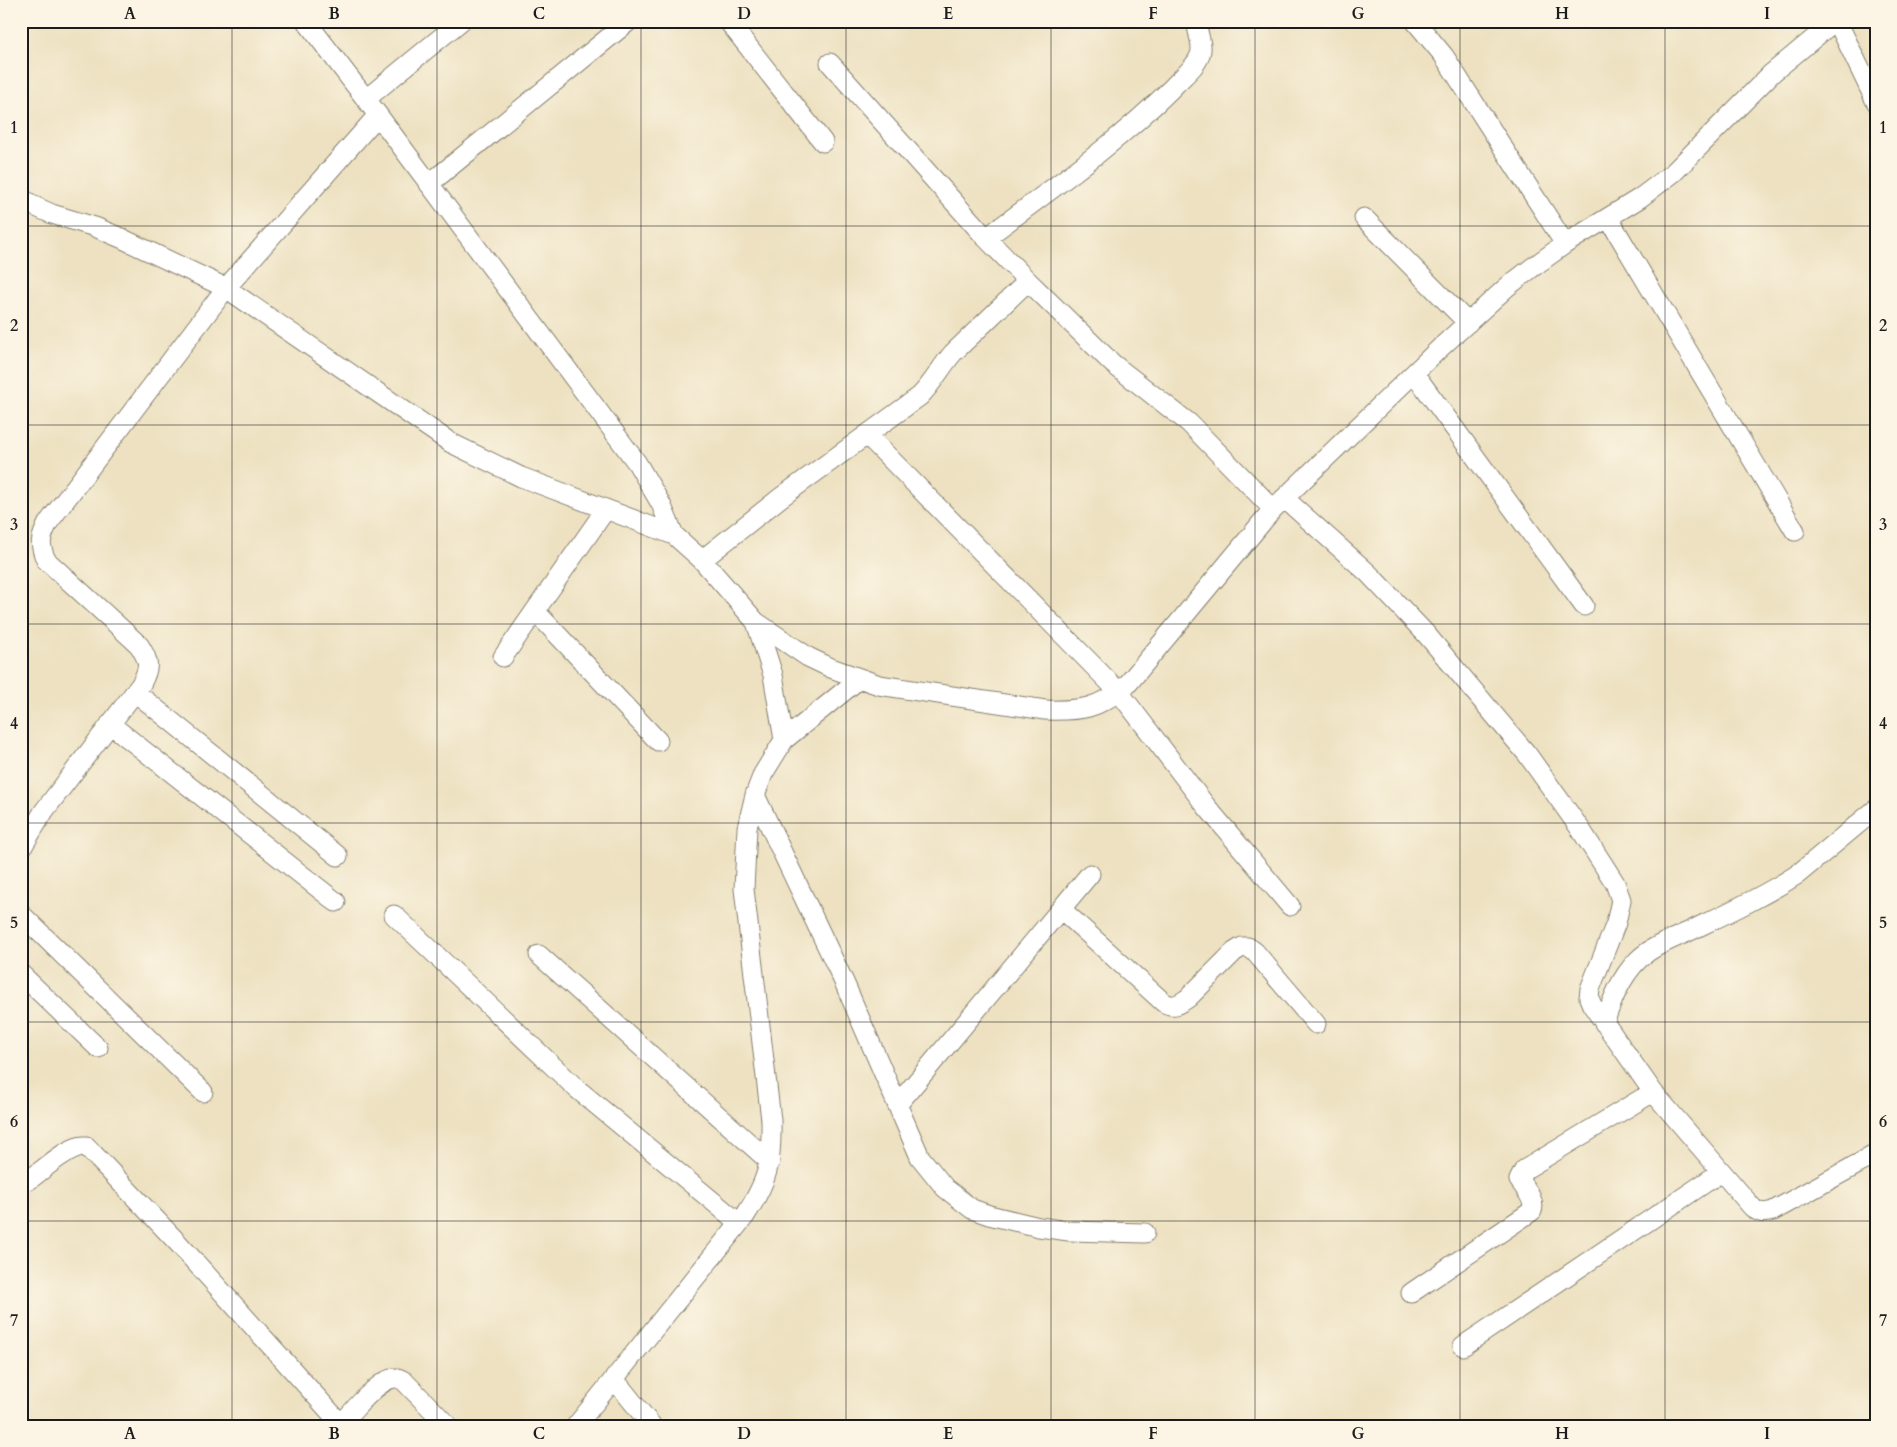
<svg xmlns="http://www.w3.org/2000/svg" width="1897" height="1447" viewBox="0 0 1897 1447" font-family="Cardo,serif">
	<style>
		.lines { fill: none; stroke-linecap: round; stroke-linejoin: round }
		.street-casing { stroke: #847e6e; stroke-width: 21 }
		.street { stroke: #fff; stroke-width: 19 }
		.grid { fill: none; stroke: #1c1c1c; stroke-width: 1; stroke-opacity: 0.55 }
		.neatline { fill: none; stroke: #1c1c1c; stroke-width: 2 }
		.grid-label { font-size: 16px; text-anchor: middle; font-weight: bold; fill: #1c1c1c }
	</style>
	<rect width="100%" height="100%" fill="#fcf5e5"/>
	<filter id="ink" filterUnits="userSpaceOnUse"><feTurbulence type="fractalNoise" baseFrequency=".02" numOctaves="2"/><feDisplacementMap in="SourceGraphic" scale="10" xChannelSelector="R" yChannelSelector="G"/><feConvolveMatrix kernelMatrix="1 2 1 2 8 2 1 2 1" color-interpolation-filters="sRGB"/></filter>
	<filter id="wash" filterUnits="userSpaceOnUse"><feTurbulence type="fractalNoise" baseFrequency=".0096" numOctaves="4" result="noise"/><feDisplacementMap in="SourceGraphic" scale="20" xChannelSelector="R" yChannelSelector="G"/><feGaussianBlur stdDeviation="1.12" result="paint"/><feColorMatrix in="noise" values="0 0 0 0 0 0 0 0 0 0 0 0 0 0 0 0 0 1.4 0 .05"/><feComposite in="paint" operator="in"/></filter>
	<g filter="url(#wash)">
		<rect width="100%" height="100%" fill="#ede1c1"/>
	</g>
	<g filter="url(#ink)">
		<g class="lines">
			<g class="street-casing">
				<path id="street" d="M 306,21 L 378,115 L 637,463 L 661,504 L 674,535
					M 728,21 L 823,142
					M 1415,21 L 1444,56 L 1565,244
					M 1837,21 L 1876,102
					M 830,63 L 986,238 L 1028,281 L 1113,364 L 1189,423 L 1273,509
					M 366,99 L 461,21
					M 429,184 L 629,21
					M 21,198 L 36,207 L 52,214 L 95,227 L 121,238 L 226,288 L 451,443 L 521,477 L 674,535 L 702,560 L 756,622 L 808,657 L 831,668 L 879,685 L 1045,710 C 1082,711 1097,709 1126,686 L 1273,509 L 1440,348 L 1507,287 L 1533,267 L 1565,244 L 1640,198 L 1673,173 L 1772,73 L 1835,21
					M 1364,218 L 1468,323
					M 1609,219 L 1795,531
					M 986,238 C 1050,190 1116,144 1173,87 C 1182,77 1196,67 1200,55 C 1204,44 1196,32 1197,21
					M 1414,373 L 1584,606
					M 867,435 L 1119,692 L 1206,806 L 1290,906
					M 1284,498 L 1368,573 L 1426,634 L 1527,754 L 1581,830 L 1615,883 L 1621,900 L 1616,923 L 1590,989 L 1589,998 L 1592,1005 L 1653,1092 L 1752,1207 C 1759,1213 1764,1214 1773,1211 L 1876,1154
					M 702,560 L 780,498 L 920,396 C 933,383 941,367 953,353 L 1028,281
					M 535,611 L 658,741
					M 756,622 L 773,675 L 784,740
					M 503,657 L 606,509
					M 135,692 L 338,856
					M 110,724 L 336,902
					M 755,795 L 844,982 L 920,1157 L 945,1188 L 972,1209 L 989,1215 L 1039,1227 L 1069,1231 L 1145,1233
					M 21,849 L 44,811 L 141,684 C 150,667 150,662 139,645 L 46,560 C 39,544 40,539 48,523 L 226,288 L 378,115
					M 1061,909 L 1163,1002 C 1173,1008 1178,1005 1188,998 L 1234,952 L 1242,947 L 1248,947 L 1255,952 L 1316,1024
					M 21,914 L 203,1092
					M 394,915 L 576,1088 L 739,1223
					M 539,955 L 770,1162
					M 21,974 L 98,1048
					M 1604,1023 C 1612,1001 1620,978 1638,960 C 1652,946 1673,939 1690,931 C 1727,913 1764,896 1798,874 L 1876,809
					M 898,1104 L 1090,874
					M 21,1183 L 29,1180 C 43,1170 70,1144 86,1146 L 179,1244 L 341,1424
					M 1411,1293 L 1532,1211 C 1536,1200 1525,1189 1519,1180 L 1524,1170 L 1653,1092
					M 1463,1346 L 1721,1172
					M 614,1379 L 652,1426
					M 340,1426 C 350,1414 381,1376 397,1378 C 399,1378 402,1380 404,1381 L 448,1426
					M 576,1426 L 745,1216 C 768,1180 772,1164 771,1120 L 744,889 L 747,828 L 755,795 L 763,774 L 784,740 L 859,679"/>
			</g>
			<use href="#street" class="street"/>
		</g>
	</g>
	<path class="grid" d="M 232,21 L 232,1426M 437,21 L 437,1426M 641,21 L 641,1426M 846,21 L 846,1426M 1051,21 L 1051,1426M 1255,21 L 1255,1426M 1460,21 L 1460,1426M 1665,21 L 1665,1426M 21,226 L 1876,226M 21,425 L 1876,425M 21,624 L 1876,624M 21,823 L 1876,823M 21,1022 L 1876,1022M 21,1221 L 1876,1221"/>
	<rect width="1897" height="1447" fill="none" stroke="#fcf5e5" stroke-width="55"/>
	<rect x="28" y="28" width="1842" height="1392" class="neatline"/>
	<g class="grid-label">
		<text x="130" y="19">A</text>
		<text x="334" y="19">B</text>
		<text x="539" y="19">C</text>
		<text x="744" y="19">D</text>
		<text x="948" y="19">E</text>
		<text x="1153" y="19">F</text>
		<text x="1358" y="19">G</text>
		<text x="1562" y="19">H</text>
		<text x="1767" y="19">I</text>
		<text x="14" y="133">1</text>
		<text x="1883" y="133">1</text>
		<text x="14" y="331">2</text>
		<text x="1883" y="331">2</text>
		<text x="14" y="530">3</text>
		<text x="1883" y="530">3</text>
		<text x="14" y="729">4</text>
		<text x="1883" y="729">4</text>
		<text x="14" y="928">5</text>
		<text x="1883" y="928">5</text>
		<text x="14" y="1127">6</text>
		<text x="1883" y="1127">6</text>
		<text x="14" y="1326">7</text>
		<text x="1883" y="1326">7</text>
		<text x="130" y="1439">A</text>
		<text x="334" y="1439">B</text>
		<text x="539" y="1439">C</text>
		<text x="744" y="1439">D</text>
		<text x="948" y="1439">E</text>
		<text x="1153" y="1439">F</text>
		<text x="1358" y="1439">G</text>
		<text x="1562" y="1439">H</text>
		<text x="1767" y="1439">I</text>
	</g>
</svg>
